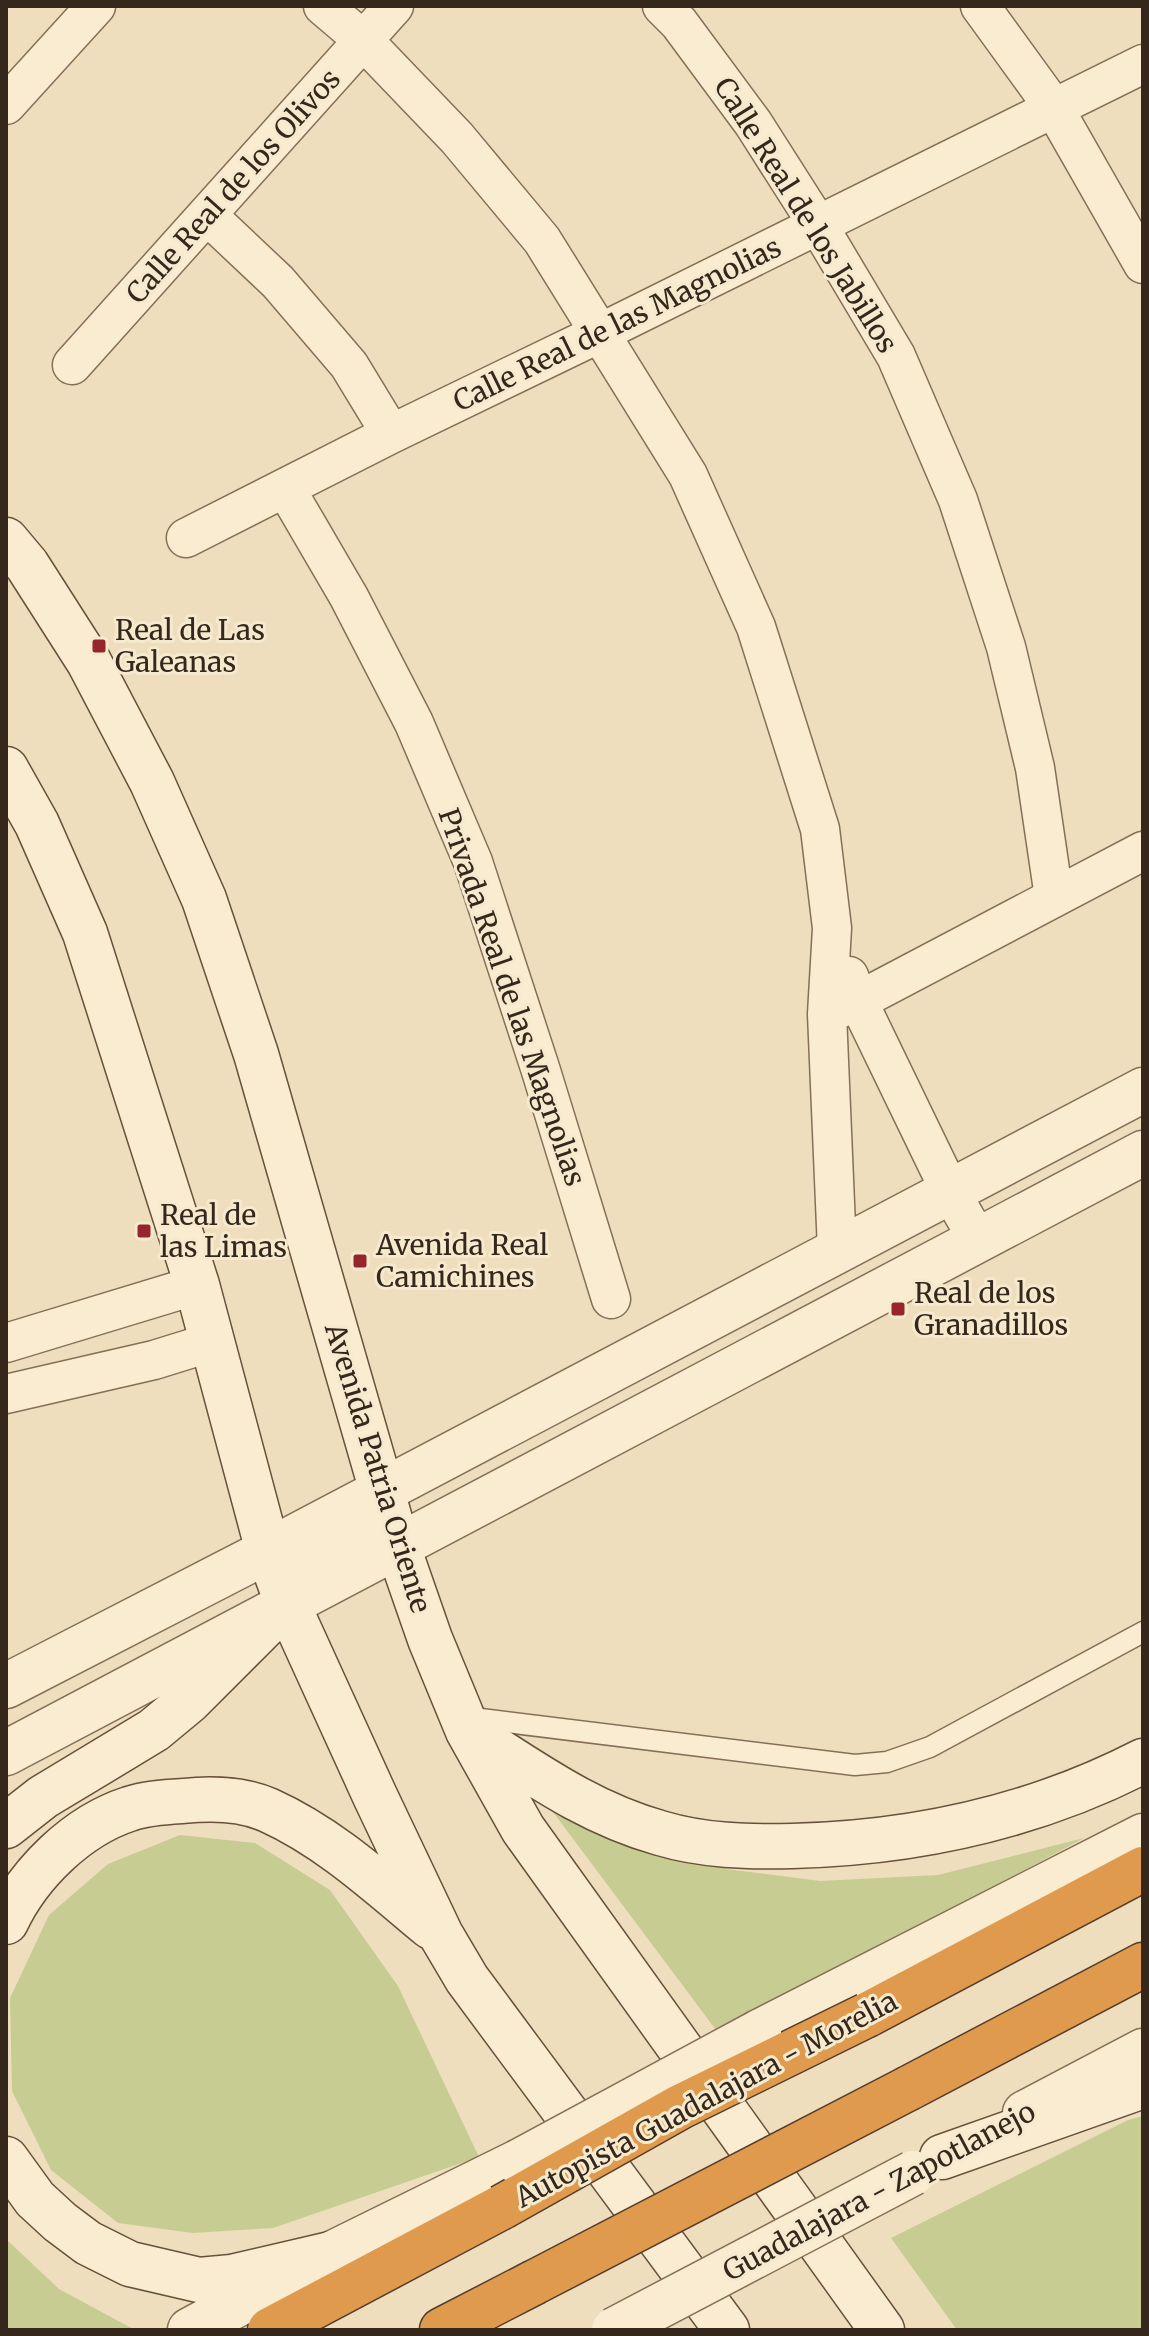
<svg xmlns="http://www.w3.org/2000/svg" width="1149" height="2336" viewBox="0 0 1149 2336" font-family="Merriweather,serif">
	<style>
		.green { fill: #c7cc92 }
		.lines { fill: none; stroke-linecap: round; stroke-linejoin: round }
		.service-casing { stroke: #866f57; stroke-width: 23 }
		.minor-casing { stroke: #866f57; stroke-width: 41 }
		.tertiary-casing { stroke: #866f57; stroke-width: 47 }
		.secondary-casing { stroke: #68503a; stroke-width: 47 }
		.motorway-casing { stroke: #543d2c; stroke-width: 47 }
		.service { stroke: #f9ecd1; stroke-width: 20 }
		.minor { stroke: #f9ecd1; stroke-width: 38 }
		.tertiary { stroke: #f9ecd1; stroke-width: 44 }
		.secondary { stroke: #f9ecd1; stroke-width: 44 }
		.motorway { stroke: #e09a4d; stroke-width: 44 }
		.tertiary-bridge-casing { stroke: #866f57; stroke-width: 47; stroke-linecap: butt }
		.motorway-bridge-casing { stroke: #543d2c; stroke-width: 47; stroke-linecap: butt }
		.tertiary-bridge { stroke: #f9ecd1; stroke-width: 44 }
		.motorway-bridge { stroke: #e09a4d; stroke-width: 44 }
		.poi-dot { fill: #96262b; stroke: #f5e9ce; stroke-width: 3 }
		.labels { text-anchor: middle; stroke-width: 6; stroke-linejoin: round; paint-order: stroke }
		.street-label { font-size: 28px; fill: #36271c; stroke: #f5e9ce }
		.poi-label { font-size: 28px; fill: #36271c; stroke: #f5e9ce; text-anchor: start }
	</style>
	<rect width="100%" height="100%" fill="#eedebe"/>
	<path class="green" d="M 541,1796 L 631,1841 L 726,1869 L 820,1881 L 938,1875 L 1084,1838 L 719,2034 Z
		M 180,1835 L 255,1843 L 330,1890 L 398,1986 L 479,2157 L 273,2228 L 193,2233 L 118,2223 L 51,2170 L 12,2091 L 10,1998 L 49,1915 L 108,1864 Z
		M 1143,2116 L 1143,2330 L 957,2330 L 891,2238 L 1128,2120 Z
		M 6,2239 L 59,2289 L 135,2330 L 6,2330 Z"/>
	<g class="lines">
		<g class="service-casing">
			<path id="service" d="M 465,1717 L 855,1765 L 887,1762 L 930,1747 L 1143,1632"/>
		</g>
		<g class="minor-casing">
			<path id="minor" d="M 323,6 L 363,40 L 457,138 L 542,240 L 688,475 L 756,627 L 820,829 L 832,928 L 827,1014 L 837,1250
				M 662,6 L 679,23 L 753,123 L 818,225 L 896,356 L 958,500 L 1006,647 L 1035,768 L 1054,897
				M 980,6 L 1054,108 L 1143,264
				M 6,105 L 96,6
				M 207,215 L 278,282 L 349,365 L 391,434
				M 72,365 L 394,6
				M 286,489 L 349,597 L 414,723 L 473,862 L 541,1071 L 611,1299
				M 186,538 L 391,434 L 602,332 L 1143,64
				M 849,976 L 858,1001 L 950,1191 L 978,1240
				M 827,1014 L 858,1001 L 1143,851
				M 6,1343 L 197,1285
				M 6,1394 L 154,1360 L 212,1342"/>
		</g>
		<g class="tertiary-casing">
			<path id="tertiary" d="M 6,1686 L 268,1551 L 1143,1090
				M 6,1753 L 1143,1153
				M 759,2032 L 1143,1836
				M 1025,2113 L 1143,2051
				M 190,2330 L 331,2254 L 518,2162"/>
		</g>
		<g class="secondary-casing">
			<path id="secondary" d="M 6,540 L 27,565 L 89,662 L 152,782 L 204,899 L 256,1054 L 398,1547 L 430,1639 L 468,1731 L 523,1829 L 882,2330
				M 6,769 L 37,824 L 85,933 L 197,1285 L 268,1551 L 287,1603 L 375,1796 L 441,1935 L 467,1979 L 727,2330
				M 474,1735 C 535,1774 589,1813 660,1833 C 703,1846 748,1847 792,1846 C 915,1843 1034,1817 1143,1761
				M 6,1826 L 43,1797 L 154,1730 L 189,1701 L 287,1603 L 382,1490
				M 6,1922 C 29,1873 77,1826 129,1809 C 146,1803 166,1802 183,1801 C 211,1798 241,1798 268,1810 C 330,1838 379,1884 431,1927
				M 942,2157 L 1143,2086
				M 6,2159 L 35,2199 L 60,2222 L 88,2243 L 130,2264 L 199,2280 L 232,2277 L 331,2254"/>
		</g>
		<g class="motorway-casing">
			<path id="motorway" d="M 867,2015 L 1143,1869
				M 909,2088 L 1143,1965
				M 270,2330 L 502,2207
				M 442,2330 L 533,2283"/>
		</g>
		<use href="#service" class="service"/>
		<use href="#minor" class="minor"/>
		<use href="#tertiary" class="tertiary"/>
		<use href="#secondary" class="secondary"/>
		<use href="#motorway" class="motorway"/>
		<g class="tertiary-bridge-casing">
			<path id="tertiary-bridge" d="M 518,2162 L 759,2032
				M 614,2330 L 913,2173"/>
		</g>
		<g class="motorway-bridge-casing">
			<path id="motorway-bridge" d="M 502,2207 L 680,2107 L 867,2015
				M 533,2283 L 909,2088"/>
		</g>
		<use href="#tertiary-bridge" class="tertiary-bridge"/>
		<use href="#motorway-bridge" class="motorway-bridge"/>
	</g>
	<g class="poi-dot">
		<rect x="91" y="638" width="16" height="16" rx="4"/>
		<rect x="136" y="1223" width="16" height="16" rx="4"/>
		<rect x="352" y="1253" width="16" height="16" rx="4"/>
		<rect x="890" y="1301" width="16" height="16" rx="4"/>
	</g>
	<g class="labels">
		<g class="street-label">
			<text transform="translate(233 186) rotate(-48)" y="10">Calle Real de los Olivos</text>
			<text transform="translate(806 215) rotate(58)" y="10">Calle Real de los Jabillos</text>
			<text transform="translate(617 324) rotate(-26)" y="10">Calle Real de las Magnolias</text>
			<text transform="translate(512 997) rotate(71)" y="10">Privada Real de las Magnolias</text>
			<text transform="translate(378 1468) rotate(73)" y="10">Avenida Patria Oriente</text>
			<text transform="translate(706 2099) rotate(-28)" y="10">Autopista Guadalajara - Morelia</text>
			<text transform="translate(879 2191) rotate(-28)" y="10">Guadalajara - Zapotlanejo</text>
		</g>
		<g class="poi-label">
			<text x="115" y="640">Real de Las<tspan x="115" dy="32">Galeanas</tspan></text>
			<text x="160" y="1225">Real de<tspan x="160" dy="32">las Limas</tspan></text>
			<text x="376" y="1255">Avenida Real<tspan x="376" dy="32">Camichines</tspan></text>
			<text x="914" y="1303">Real de los<tspan x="914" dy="32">Granadillos</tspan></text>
		</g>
	</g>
	<rect width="1149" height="2336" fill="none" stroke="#36271c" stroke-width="16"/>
</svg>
